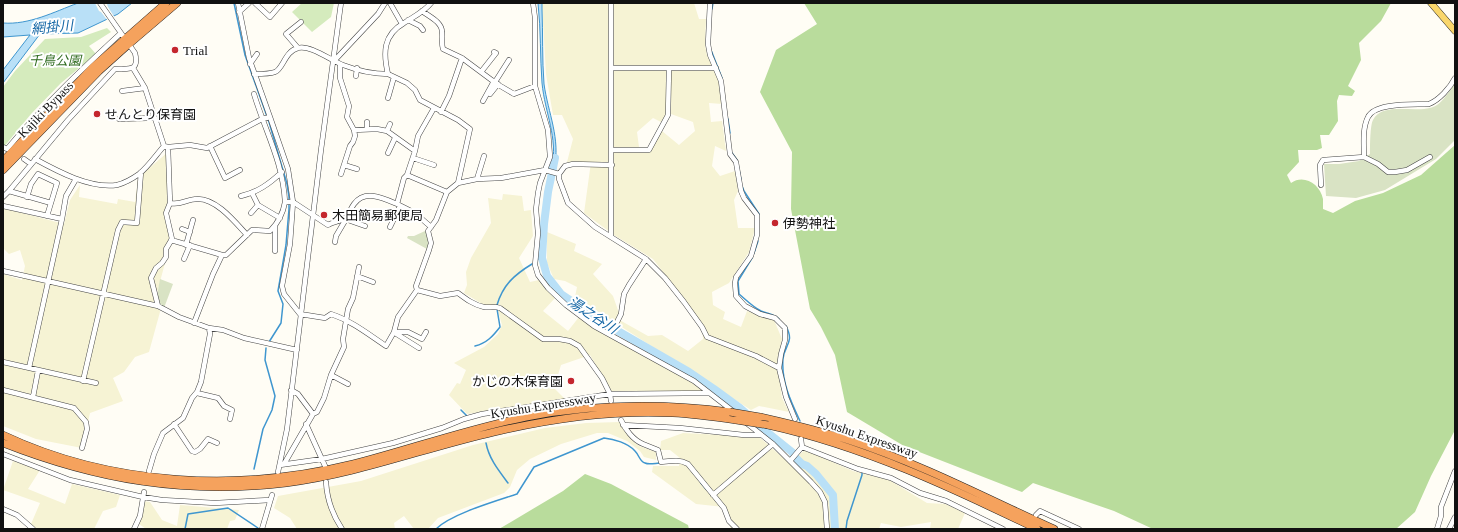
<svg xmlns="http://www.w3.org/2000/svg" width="1458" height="532" viewBox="0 0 1458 532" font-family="'Times New Roman','Noto Sans JP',serif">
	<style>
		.farmland { fill: #f6f3d4; fill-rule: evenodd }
		.green { fill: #d5ebbd }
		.forest { fill: #b9dc9c }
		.cemetery { fill: #d9e3c4 }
		.water { fill: #b9e0f7; stroke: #3f96cf }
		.pier { fill: #fffdf5 }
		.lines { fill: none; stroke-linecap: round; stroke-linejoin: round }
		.stream { stroke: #3f96cf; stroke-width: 1.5 }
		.river { stroke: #b9e0f7; stroke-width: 8 }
		.minor-casing { stroke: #444; stroke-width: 5.5 }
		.major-casing { stroke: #222; stroke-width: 7 }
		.highway-casing { stroke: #222; stroke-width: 8 }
		.minor { stroke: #fff; stroke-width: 4.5 }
		.major { stroke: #f9d66b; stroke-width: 6 }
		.highway { stroke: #f5a25d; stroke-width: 7 }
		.highway-bridge-casing { stroke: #222; stroke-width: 8; stroke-linecap: butt }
		.highway-bridge { stroke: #f5a25d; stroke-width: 7 }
		.poi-dot { fill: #c4262e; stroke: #fff; stroke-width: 1.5 }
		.labels { text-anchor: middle; stroke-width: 4; stroke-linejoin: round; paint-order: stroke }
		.poi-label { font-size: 13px; fill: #111; stroke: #fff; text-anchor: start }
		.park-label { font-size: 13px; font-style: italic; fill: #2f6b1f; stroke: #fff }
		.street-label { font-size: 13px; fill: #111; stroke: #fff }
		.water-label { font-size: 14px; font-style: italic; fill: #1768a6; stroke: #fff }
	</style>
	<rect width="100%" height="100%" fill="#fffdf5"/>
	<path class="farmland" d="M 542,3 L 694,3 L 699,19 L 706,19 L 705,45 L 707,55 L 720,81 L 722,104 L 709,103 L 711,122 L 722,121 L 726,151 L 715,146 L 712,166 L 720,176 L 735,171 L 738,191 L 734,200 L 738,228 L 755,228 L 749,252 L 729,283 L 712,292 L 713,305 L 725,312 L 723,319 L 741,327 L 747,311 L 774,320 L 782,339 L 777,362 L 782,398 L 789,412 L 759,406 L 751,410 L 575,297 L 577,287 L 565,281 L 554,279 L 547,263 L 547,232 L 576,244 L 574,251 L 602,264 L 593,274 L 613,296 L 619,313 L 616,318 L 648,336 L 662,335 L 688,351 L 703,339 L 702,323 L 653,259 L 614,235 L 584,213 L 591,162 L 567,162 L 573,139 L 562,115 L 553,115 L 546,74 ZM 671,114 L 693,122 L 695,131 L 679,145 L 662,131 L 652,148 L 639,147 L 637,132 L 653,118 L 661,122 L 665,116 Z
		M 169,151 L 168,212 L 174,241 L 169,248 L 157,293 L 160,312 L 149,352 L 135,357 L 124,372 L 113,378 L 123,401 L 90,413 L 82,448 L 36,439 L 3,426 L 3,274 L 22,280 L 25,266 L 20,250 L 9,254 L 3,248 L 3,208 L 64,224 L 70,200 L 80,185 L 79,197 L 117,204 L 118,199 L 135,202 L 138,178 Z
		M 503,194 L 522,196 L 524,211 L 531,210 L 533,236 L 519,258 L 530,282 L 539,280 L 556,297 L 543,311 L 568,331 L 579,317 L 694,382 L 703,391 L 611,391 L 590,355 L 561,365 L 554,388 L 565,399 L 467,414 L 449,395 L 457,383 L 460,384 L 466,370 L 454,363 L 484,347 L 498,334 L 502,325 L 498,311 L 501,305 L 484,305 L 464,293 L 467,285 L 466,272 L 471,258 L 491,223 L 488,198 L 502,200 Z
		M 620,422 L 629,437 L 639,446 L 656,452 L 656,460 L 644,457 L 640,451 L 627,441 L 608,433 L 597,433 L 561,444 L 530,459 L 517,470 L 510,487 L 504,493 L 438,518 L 428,529 L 414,529 L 404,516 L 394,523 L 395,529 L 297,529 L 290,518 L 274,508 L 278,496 L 361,481 L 473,445 L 545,428 L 586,423 Z
		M 683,433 L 759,437 L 789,463 L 805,450 L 853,471 L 889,480 L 927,503 L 945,504 L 965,513 L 958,529 L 930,529 L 931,522 L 901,527 L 881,523 L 879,529 L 730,529 L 731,522 L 724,507 L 696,504 L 652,472 L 653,466 L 679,466 L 680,458 L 670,450 L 660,450 L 661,441 Z
		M 13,461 L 40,470 L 28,489 L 65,504 L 72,484 L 120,495 L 116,507 L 103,511 L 94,529 L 35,529 L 31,524 L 40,503 L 3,490 Z
		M 143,501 L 150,502 L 162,520 L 177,526 L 180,505 L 239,510 L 235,520 L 230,521 L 227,529 L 146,529 L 139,524 L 142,516 Z"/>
	<path class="green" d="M 302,3 L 334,3 L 331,17 L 312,32 L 292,12 Z
		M 107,28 L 111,32 L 89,46 L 96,54 L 61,83 L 31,114 L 3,148 L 3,87 L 15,71 L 45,39 L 81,37 Z"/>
	<path class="forest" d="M 804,3 L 1391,3 L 1381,21 L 1359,43 L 1361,60 L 1348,86 L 1355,91 L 1352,96 L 1339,95 L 1337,101 L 1338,121 L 1329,135 L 1320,135 L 1322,148 L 1317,150 L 1298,150 L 1299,162 L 1287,175 L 1291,183 C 1304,174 1320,184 1323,199 C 1323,202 1323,205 1323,209 L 1333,213 L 1355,201 L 1383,193 L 1421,175 L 1455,145 L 1455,430 L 1431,476 L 1415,512 L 1396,529 L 1153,529 L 1114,511 L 1033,483 L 1022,492 L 904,446 L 847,412 L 835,355 L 821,327 L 810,309 L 791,209 L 792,152 L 760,92 L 776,50 L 817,24 Z
		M 585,474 L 611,484 L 688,525 L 689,529 L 499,529 L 563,491 Z"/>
	<path class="cemetery" d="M 1455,83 L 1455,140 L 1436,159 L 1385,190 L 1356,198 L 1326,196 L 1324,164 L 1339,164 L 1359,161 L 1370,154 C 1370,147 1370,125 1373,120 C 1383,100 1420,116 1437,105 C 1444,100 1450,90 1455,83 Z
		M 425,231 C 430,236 429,243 427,249 L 407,238 L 408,236 L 414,236 Z
		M 160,279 L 173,284 L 164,308 C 155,300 158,290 160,279 Z"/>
	<path class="water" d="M 78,3 L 132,3 L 118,14 L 78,33 L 40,34 L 3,83 L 3,70 L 30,35 L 3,37 L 3,23 C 29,25 54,12 78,3 Z
		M 538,3 L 542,3 L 542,9 C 543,34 542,59 544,84 C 548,113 561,139 554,169 L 552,169 C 558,136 545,114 542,83 C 540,57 541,30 538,3 Z"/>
	<path class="pier" d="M 95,3 L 107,4 L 108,7 L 115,18 L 108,21 L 101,12 L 99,11 Z"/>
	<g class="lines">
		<path class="stream" d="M 234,3 L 245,55 L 269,122 L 287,184 L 289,197 L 289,209 L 286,245 L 278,291 L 283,304 L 281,323 L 269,342
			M 712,9 L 713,3
			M 711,50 L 722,78
			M 728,119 L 730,133
			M 732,153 L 737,160 L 741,180
			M 742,186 L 744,191 L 759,214
			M 754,253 L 758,241
			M 752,258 L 738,281 L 739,294 C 746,300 753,307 761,311 C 768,314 774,314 779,319
			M 538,259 L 542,258
			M 497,305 C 503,285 514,275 532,264
			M 786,326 C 795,343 784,345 783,359 C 781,381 791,402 800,421
			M 475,346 C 487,343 493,336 500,327 L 497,309
			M 461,410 L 467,416
			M 486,443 C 489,459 499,471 508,483
			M 254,469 L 263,429 L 272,410 L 275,396 L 265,360 L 266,348
			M 701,483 L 706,489
			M 185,529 L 188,514 L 228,508 L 258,528
			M 436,529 C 451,514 496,501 517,494 L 534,467 L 604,438 C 614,439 628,443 635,451 C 639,455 640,462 645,463 C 649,465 656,463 660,463
			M 846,529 L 847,521 L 862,475 L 862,472"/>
		<path class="river" d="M 555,158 L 548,192 L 544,224 L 542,258 L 547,276 L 561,294 L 604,323 L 689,372 L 714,389 L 740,408 L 767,432 L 792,452 L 796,458 L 802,464 L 807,466 L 816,474 L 833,495 L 835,529"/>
		<g class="minor-casing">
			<path id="minor" d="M 238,3 L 249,58 L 270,117 L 288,169 L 293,202 L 290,244 L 282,286 L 284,294 L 300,314 L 325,318 L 331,314 C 352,321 368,334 386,346 L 394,332 L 398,317 L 417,290 L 416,286 L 429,250 L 431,243 L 428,231 L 436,220 L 447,192 L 458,183 L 477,179 L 501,178 L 545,170 L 559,174
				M 255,3 L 270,17 L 282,3
				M 390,3 L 402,24
				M 431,3 C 424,12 413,17 404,23 C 383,35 383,53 388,74 L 407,83 L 415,90 L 420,100 L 458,120 L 470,129 L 458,183
				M 533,3 L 535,18 L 535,86 L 548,130 L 550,157 L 540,183 L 538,193 L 536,209 L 538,233 L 535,265 L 538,275 L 548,288 L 566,305 L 594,326 L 694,381 L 734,412
				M 710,3 L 708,44 L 710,55 L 721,81 L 730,154 L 736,162 L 741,191 L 744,198 L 757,215 L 757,235 L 751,256 L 736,277 L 735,283 L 736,296 L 745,306 L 760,314 L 775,318 L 785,328 L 785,340 L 781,354 L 779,368 L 786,397 L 795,419
				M 422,11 C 430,17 442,22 442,32 C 443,38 441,43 443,49 L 462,58 L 497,84 L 514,94 L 535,86
				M 239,12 L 249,3
				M 408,20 L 420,26 L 423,30
				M 298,48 L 286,34 L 301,22
				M 334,61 L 378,14 L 385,3
				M 250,64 L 257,54
				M 340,64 L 340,78 L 349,106 L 347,117 L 354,130 L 377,129 L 387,131 L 415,151
				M 133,68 L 145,88 L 164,146 L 168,147 L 190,145 L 207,148 L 262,119 L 270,117
				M 611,68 L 716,68
				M 481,72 L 496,53 L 494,52
				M 254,74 C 261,74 270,74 275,72 C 283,69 285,51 298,48 C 309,44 332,61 343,65 C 356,70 373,74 388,74
				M 356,76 L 357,68
				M 495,82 L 509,60
				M 122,91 L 145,88
				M 254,94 C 265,131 283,162 285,202
				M 490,94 L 498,84
				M 388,98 L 394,77
				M 483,101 L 494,81
				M 441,112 L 449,96 L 462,58
				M 119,119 L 155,118
				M 367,129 L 367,122
				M 387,131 L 390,124
				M 210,146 L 225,178 L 240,170
				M 3,147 L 7,149 C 42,107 81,70 121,33
				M 611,150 L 649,150 L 668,115 L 669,69
				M 388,153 L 395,138
				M 1430,157 L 1407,170 L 1395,172 L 1388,172 L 1378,164 L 1364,157 C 1364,145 1362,129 1368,117 C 1375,102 1414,105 1429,104 C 1439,100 1450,88 1455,78
				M 413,158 L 434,165
				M 24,159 L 31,164
				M 35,159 C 57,171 90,189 117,185 C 125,183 132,179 139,174 C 148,167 156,155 164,146
				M 344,165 L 357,169
				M 612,165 L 573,164 L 565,166 L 559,174 L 559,179 L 568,203 L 595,227 L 646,259 L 665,278 L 684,302 L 702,327 L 707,337 L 756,356 L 779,368
				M 341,174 L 350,146 L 353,142 L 355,136 L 354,130
				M 407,175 L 447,192
				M 477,179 L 484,156
				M 1321,185 L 1320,165 L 1323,160 L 1364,157
				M 9,191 L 51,203
				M 252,193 L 258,205 L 280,218
				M 241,196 C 258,192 269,184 282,172
				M 3,197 L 9,191 L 68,120 L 115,69 C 127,68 140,73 135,53 L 100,3
				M 27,197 L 31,184 L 38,174 L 57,183 L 47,216
				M 170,203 C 180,206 187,199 197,199 C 216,198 235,222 247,235
				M 397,204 L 415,213 L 431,227
				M 3,206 L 62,219
				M 251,213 L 258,205
				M 345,219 L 365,226
				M 390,227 L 400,206
				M 182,229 L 190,232
				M 611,237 L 611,3
				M 171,240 L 222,255
				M 335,242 L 336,236 L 346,219
				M 186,245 L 193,220
				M 275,251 L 275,226
				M 184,259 L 190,245
				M 3,271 L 158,306 L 179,317 L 209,328 L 223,330 L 244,338 L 297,350
				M 357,276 L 373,282
				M 417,290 L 440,296 L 458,293 C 466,299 474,305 484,307 C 489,308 494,306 500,308 L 543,339 L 559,339 L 570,341 L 579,346 L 602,378 L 610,394 L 611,401
				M 158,306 L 151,278 L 156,268 L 162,263 L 166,257 L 166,249 L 172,239 L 166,213 L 170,203 L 168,147
				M 194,323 L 213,274 L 222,255 L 226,255 L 252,230 L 270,231 C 278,223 283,214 285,202 L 293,202 L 328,225 C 333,222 342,221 346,217 C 349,214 351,208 354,204 C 365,189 383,198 397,204 L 404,178 L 407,175 L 415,151 L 418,136 L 434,108
				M 394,332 L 408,332 L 422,339 L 426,332
				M 395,333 L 419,348
				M 611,334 L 621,314 L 624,294 L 629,285 L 646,259
				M 3,362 L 96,383
				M 29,368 L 62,219 L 66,196 L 76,179
				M 331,375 L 348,384
				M 83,381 L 118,230 L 122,222 L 137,223 L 141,172
				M 3,390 L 74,408 L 86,422 L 87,429 L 82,448
				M 197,393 L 218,398 L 224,406 L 232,410 L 230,419
				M 33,397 L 38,371
				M 313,414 L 317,412 L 324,398 L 331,375 L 344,347 L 343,339 L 348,309 L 353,298 L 359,267
				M 621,420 C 625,429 633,440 643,444 C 648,446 653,448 658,450 L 661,462 C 671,461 679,459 688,464 L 724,508 L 729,521 L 737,529
				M 744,421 L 773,444 L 811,482 L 820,492 L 825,502 L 827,529
				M 174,424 L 192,451 L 195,452 L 200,449 L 208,439 L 217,443
				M 306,424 L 325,466
				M 623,425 L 680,428 L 744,435 L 760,435
				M 801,439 L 802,447
				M 802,447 L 858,469 L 891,478 L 920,493 L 946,501 L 1003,529
				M 3,454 L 70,480 L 143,497 L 162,500 L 215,503 L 270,500
				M 790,461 L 802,447
				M 284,464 L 313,414 L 298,394 L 291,390
				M 280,465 L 322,459 L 393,443 L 442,428 L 464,419 L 482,414 L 610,394 L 709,393
				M 149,471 L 154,454 L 163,433 L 183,418 L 192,398 L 197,392 L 201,382 L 210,334 L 209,328
				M 278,472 L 287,429 L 321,150 L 341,3
				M 326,482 C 327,500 332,514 342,529
				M 713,495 L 773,444
				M 3,509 L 17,515 L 33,529
				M 1036,515 L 1040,511 L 1079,529
				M 134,529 L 140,516 L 144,492
				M 262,529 L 272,495
				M 1437,529 L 1441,516 L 1441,507 L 1455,471
				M 1449,529 L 1455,517"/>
		</g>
		<g class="major-casing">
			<path id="major" d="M 1431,3 L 1455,31"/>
		</g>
		<g class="highway-casing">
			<path id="highway" d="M 3,161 L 92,68 L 166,3
				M 3,170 L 99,71 L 129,44 L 177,3
				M 760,417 C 791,424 821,431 851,441 C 921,464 986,498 1054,529
				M 768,425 C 863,446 950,487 1037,529
				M 3,435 C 111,486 239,492 353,464 C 411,449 467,429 526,417 C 593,404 662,403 730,412
				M 3,443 C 97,480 186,495 286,483 C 357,474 424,448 494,432 C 553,418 612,410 673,413 C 694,414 715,417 736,420"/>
		</g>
		<use href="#minor" class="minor"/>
		<use href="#major" class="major"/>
		<use href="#highway" class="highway"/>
		<g class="highway-bridge-casing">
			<path id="highway-bridge" d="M 730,412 L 760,417
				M 736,420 L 768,425"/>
		</g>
		<use href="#highway-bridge" class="highway-bridge"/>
	</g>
	<g class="poi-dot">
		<circle cx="175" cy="50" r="4"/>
		<circle cx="97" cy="114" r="4"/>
		<circle cx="324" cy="215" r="4"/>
		<circle cx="775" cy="223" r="4"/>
		<circle cx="571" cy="381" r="4"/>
	</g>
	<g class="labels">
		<g class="poi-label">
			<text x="183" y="55">Trial</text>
			<text x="105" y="119">せんとり保育園</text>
			<text x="332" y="220">木田簡易郵便局</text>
			<text x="783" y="228">伊勢神社</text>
			<text x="563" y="386" text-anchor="end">かじの木保育園</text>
		</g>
		<g class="park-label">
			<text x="55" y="65">千鳥公園</text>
		</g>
		<g class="street-label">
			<text transform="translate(45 109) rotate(-46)" y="5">Kajiki Bypass</text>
			<text transform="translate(543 405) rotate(-9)" y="5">Kyushu Expressway</text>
			<text transform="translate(867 436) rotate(19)" y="5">Kyushu Expressway</text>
		</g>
		<g class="water-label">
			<text transform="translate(52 27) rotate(-5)" y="5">網掛川</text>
			<text transform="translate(593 315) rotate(33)" y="5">湯之谷川</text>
		</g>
	</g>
	<rect width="1458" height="532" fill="none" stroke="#111111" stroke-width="8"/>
</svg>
